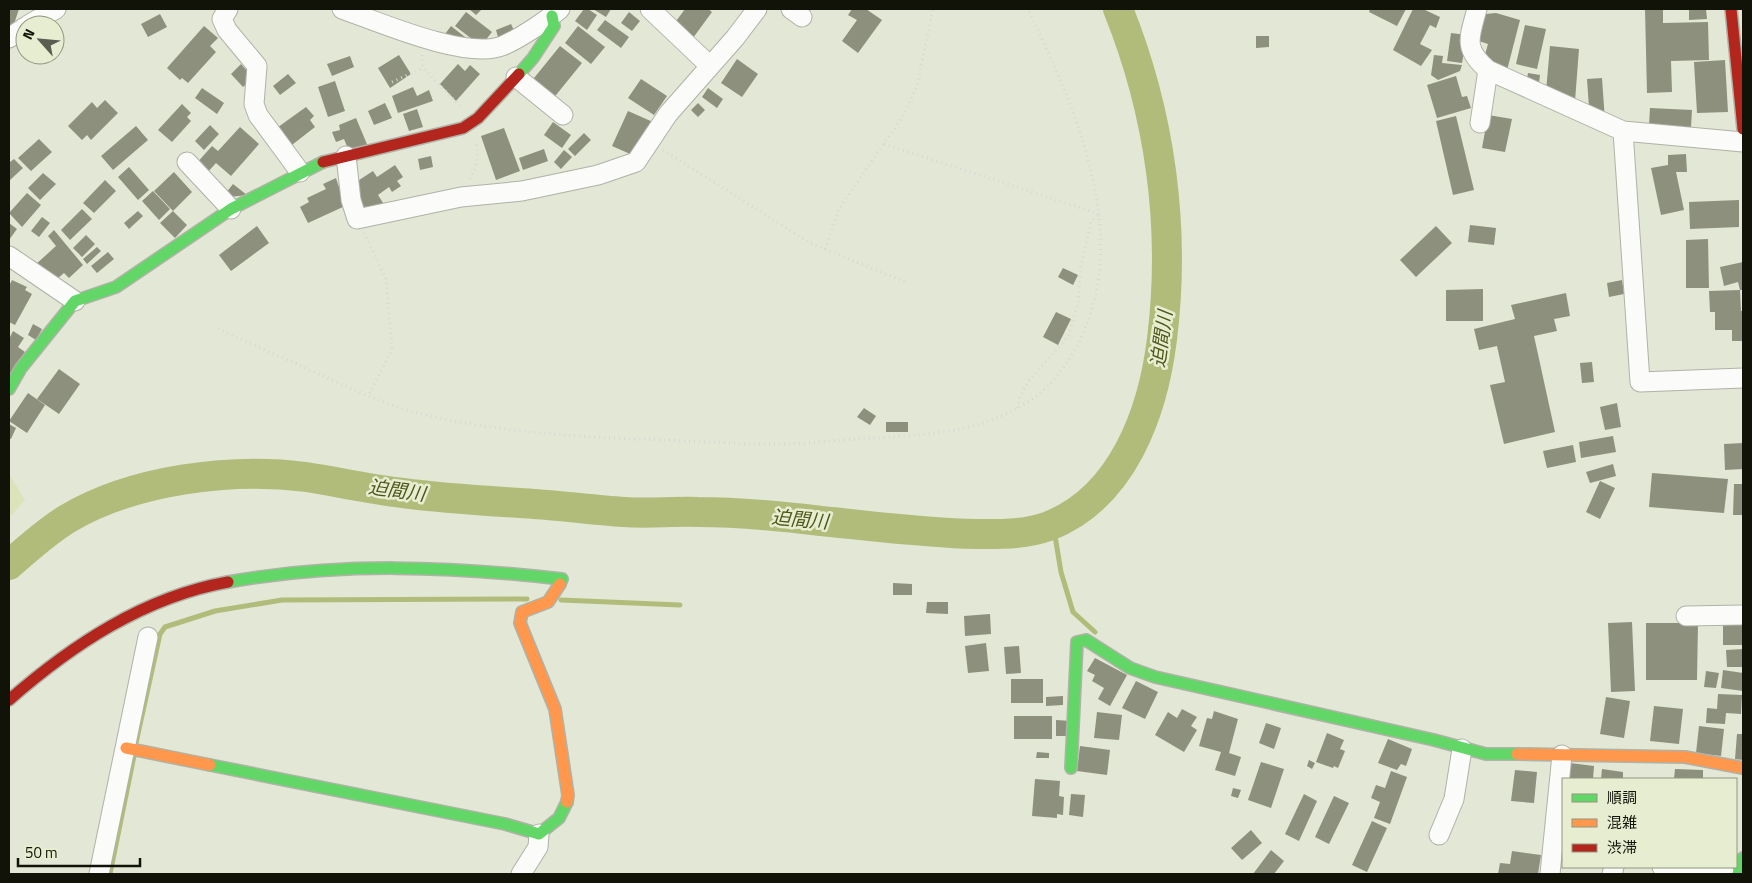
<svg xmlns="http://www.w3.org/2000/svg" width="1752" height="883" viewBox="0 0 1752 883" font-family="'Titillium Web','Noto Sans JP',sans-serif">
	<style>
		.green { fill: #dae3ba }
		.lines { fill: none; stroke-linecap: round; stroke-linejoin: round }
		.stream { stroke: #b1bc7b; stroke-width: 5 }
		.river { stroke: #b1bc7b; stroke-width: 30 }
		.building { fill: #8d907c }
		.street-casing { stroke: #afb2a6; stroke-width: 21 }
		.fast-casing { stroke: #afb2a6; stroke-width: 14 }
		.slow-casing { stroke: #afb2a6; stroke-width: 14 }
		.jam-casing { stroke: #afb2a6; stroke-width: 14 }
		.path { stroke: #d7d9d3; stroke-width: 3; stroke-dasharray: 1 4; stroke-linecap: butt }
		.street { stroke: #fbfbf9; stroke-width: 19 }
		.fast { stroke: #63d668; stroke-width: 11 }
		.slow { stroke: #ff974d; stroke-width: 11 }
		.jam { stroke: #b3261e; stroke-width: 11 }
		.labels { text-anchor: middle; stroke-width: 5; stroke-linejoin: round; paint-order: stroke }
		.water-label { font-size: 19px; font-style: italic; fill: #4e5719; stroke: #e7edd0 }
	</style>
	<rect width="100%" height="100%" fill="#e3e7d6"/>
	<path class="green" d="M 9,474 L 25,500 L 9,518 Z"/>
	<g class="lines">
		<path class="stream" d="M 1053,524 L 1061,572 L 1073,612 L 1095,632
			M 561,600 L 680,605
			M 136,743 L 160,634 L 165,627 L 215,611 L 282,600 L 527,599
			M 110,874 L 134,756"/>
		<path class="river" d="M 9,565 C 27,549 46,532 67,519 C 132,480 231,467 306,477 C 338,482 370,489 403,493 C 446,499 490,501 534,504 C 564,506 594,510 624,512 C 648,514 673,511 698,512 C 739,512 780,516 821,521 C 873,526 924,533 976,534 C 1001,534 1024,535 1049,526 C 1123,497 1153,412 1162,339 C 1176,227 1160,113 1118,9"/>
	</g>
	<path class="building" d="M 9,9 L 19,9 L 12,30 L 9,28 Z
		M 469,9 L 482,9 L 476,15 Z
		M 584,9 L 588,9 L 597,15 L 587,30 L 575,21 Z
		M 593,9 L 611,9 L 606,17 Z
		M 685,9 L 708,9 L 712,12 L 690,42 L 671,28 Z
		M 852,9 L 866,9 L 882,20 L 858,53 L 842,41 L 857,20 L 848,15 Z
		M 1370,9 L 1406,9 L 1397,26 L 1369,12 Z
		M 1413,9 L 1423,9 L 1440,17 L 1436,28 L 1430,25 L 1420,44 L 1432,50 L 1421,66 L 1393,50 Z
		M 1645,9 L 1663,9 L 1663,23 L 1708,22 L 1709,60 L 1671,61 L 1672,92 L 1647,93 Z
		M 1689,9 L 1706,9 L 1707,19 L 1689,20 Z
		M 466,12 L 492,32 L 481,46 L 455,26 Z
		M 629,12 L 640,21 L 632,31 L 621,23 Z
		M 1496,13 L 1520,20 L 1505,78 L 1480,72 L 1488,44 L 1479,41 L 1486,14 Z
		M 160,14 L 167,27 L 148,37 L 141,24 Z
		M 605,20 L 629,37 L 621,48 L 597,30 Z
		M 511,24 L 520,43 L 489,40 L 498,37 L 496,30 Z
		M 1525,25 L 1546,29 L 1537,69 L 1516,64 Z
		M 204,26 L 218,38 L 210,46 L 216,52 L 188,83 L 182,78 L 180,80 L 167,68 Z
		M 451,26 L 465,37 L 456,48 L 442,38 Z
		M 578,26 L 605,47 L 591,64 L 565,43 Z
		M 1451,33 L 1467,35 L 1462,63 L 1447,61 Z
		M 1256,36 L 1269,36 L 1269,47 L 1256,48 Z
		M 560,46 L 582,63 L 552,100 L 530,83 Z
		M 1550,46 L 1579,49 L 1574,114 L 1545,103 Z
		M 399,55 L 411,74 L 390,88 L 378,68 Z
		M 1434,55 L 1443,56 L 1442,63 L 1462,65 L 1460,71 L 1438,80 L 1431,75 Z
		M 350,56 L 354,67 L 332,76 L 327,64 Z
		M 737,59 L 758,74 L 742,97 L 721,83 Z
		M 1725,60 L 1728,112 L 1697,113 L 1694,62 Z
		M 241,64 L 253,78 L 243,87 L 231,74 Z
		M 458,64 L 465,71 L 470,65 L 480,74 L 456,101 L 440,84 Z
		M 1528,73 L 1540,75 L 1538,91 L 1525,89 Z
		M 288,74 L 296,83 L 280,95 L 273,86 Z
		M 1456,76 L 1462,97 L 1467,96 L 1471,108 L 1437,118 L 1427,85 Z
		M 1602,78 L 1605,121 L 1590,122 L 1587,79 Z
		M 641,79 L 667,96 L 654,115 L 628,98 Z
		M 335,81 L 345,111 L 328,117 L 318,87 Z
		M 413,87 L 417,96 L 429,90 L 433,101 L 398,113 L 392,96 Z
		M 202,88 L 224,103 L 217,114 L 195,98 Z
		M 708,88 L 723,99 L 717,108 L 702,97 Z
		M 105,100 L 118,113 L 91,140 L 87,135 L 82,140 L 68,126 L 92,102 L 97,108 Z
		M 385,103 L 392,118 L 374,125 L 368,111 Z
		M 698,103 L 705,110 L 698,117 L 691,110 Z
		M 182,104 L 191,113 L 187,117 L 191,121 L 172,142 L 158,130 Z
		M 306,107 L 314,116 L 310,120 L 315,127 L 288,148 L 274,130 Z
		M 1650,108 L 1692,110 L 1690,145 L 1648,142 Z
		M 417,109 L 423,127 L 409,131 L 403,114 Z
		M 628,111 L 653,122 L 637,157 L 612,146 Z
		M 1488,115 L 1512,119 L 1505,152 L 1482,148 Z
		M 1456,116 L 1474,190 L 1453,195 L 1436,121 Z
		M 356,118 L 369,149 L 351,156 L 344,139 L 336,142 L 332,132 L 340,130 L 339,125 Z
		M 553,122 L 571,135 L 562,148 L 544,135 Z
		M 210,125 L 219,134 L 204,150 L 195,141 Z
		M 136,126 L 148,140 L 113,170 L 101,156 Z
		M 240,127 L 259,144 L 231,176 L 216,163 L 206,174 L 195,165 L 212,146 L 218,151 Z
		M 504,128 L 520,171 L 496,180 L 481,136 Z
		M 584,133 L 591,140 L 575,156 L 568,149 Z
		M 39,139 L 52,152 L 31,171 L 18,158 Z
		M 544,149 L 548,161 L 523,170 L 519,158 Z
		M 564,150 L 572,157 L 561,169 L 554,162 Z
		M 1686,154 L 1687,172 L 1676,172 L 1684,210 L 1661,215 L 1651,168 L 1668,165 L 1668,155 Z
		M 431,156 L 433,167 L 420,170 L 418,159 Z
		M 14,159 L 23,168 L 9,181 L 9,161 L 10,162 Z
		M 395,165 L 403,177 L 397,181 L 401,186 L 392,192 L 389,187 L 378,195 L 385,206 L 366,218 L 354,201 L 361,196 L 353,184 L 373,171 L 377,177 Z
		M 129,167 L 149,190 L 138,200 L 118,177 Z
		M 174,172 L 192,192 L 173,211 L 154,191 Z
		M 43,173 L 56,184 L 40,200 L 28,188 Z
		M 336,178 L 345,206 L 308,223 L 300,207 L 309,202 L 307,198 L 326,189 L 323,184 Z
		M 105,180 L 116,191 L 94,213 L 83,203 Z
		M 233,184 L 247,195 L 222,198 Z
		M 153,191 L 170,209 L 159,220 L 142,201 Z
		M 27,193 L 41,205 L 22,227 L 9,213 Z
		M 1739,200 L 1739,227 L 1690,229 L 1689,202 Z
		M 82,209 L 92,219 L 70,240 L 61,230 Z
		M 138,211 L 143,216 L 129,229 L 124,223 Z
		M 173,211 L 187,225 L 175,238 L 160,223 Z
		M 42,217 L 50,223 L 39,237 L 31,231 Z
		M 9,223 L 17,229 L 9,240 Z
		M 1470,225 L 1496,228 L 1494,245 L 1468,242 Z
		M 257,226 L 269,243 L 231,271 L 219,255 Z
		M 1436,226 L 1452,243 L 1416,277 L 1400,260 Z
		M 54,230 L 83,265 L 69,278 L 64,273 L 51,284 L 34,266 L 56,246 L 48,236 Z
		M 86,235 L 95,244 L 82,257 L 73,248 Z
		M 1708,239 L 1709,288 L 1686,288 L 1686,240 Z
		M 97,247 L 101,251 L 87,264 L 83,259 Z
		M 108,252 L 114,259 L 97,273 L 91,266 Z
		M 1743,262 L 1743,290 L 1740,290 L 1741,311 L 1743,311 L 1743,341 L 1732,341 L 1732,330 L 1715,330 L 1715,312 L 1710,312 L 1709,291 L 1740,290 L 1738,282 L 1724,286 L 1720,267 Z
		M 1063,268 L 1078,275 L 1073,285 L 1058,277 Z
		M 12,280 L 27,287 L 25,290 L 32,294 L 15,325 L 9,322 L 9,286 Z
		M 1622,280 L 1624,294 L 1609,297 L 1607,283 Z
		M 1483,289 L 1483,321 L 1446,321 L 1446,290 Z
		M 1566,293 L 1570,316 L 1554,319 L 1557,331 L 1534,336 L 1555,432 L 1504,444 L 1490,385 L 1505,382 L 1497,346 L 1479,350 L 1474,329 L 1515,319 L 1511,305 Z
		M 1056,312 L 1071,319 L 1058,345 L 1043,337 Z
		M 33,324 L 42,329 L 36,340 L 28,335 Z
		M 13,331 L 24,338 L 18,347 L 25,352 L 9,378 L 9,339 Z
		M 1592,362 L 1594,382 L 1582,383 L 1580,363 Z
		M 59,369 L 80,384 L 59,414 L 37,399 Z
		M 28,393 L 45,405 L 27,433 L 9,421 Z
		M 1617,403 L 1621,427 L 1605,430 L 1600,407 Z
		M 864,408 L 876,416 L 870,425 L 857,417 Z
		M 886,422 L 908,422 L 908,432 L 886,432 Z
		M 9,424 L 16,428 L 11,439 L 9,438 Z
		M 1613,436 L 1616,452 L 1581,458 L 1579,442 Z
		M 1743,443 L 1743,469 L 1725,470 L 1724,444 Z
		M 1573,445 L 1576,462 L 1547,468 L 1543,451 Z
		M 1613,464 L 1616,476 L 1590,483 L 1586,472 Z
		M 1652,473 L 1728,479 L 1724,513 L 1649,507 Z
		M 1600,481 L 1615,488 L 1600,519 L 1586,512 Z
		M 1734,484 L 1743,484 L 1743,515 L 1733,515 Z
		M 893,583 L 912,584 L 912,595 L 893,595 Z
		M 927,602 L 948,602 L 948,614 L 926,613 Z
		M 990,614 L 991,634 L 965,636 L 964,616 Z
		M 1632,622 L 1635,691 L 1611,692 L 1608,623 Z
		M 1646,623 L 1698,623 L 1697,680 L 1646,680 Z
		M 1723,624 L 1743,624 L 1743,645 L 1723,645 Z
		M 986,643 L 989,671 L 968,673 L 965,646 Z
		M 1019,646 L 1021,673 L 1006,674 L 1004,647 Z
		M 1743,649 L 1743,667 L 1727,667 L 1726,650 Z
		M 1095,658 L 1127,675 L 1110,706 L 1098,699 L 1104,688 L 1092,681 L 1095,675 L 1087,671 Z
		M 1723,670 L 1743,673 L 1743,691 L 1721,688 Z
		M 1706,671 L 1719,673 L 1716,688 L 1704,687 Z
		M 1011,679 L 1043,679 L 1043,703 L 1011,703 Z
		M 1136,681 L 1158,692 L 1145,719 L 1122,708 Z
		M 1718,694 L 1742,695 L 1741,714 L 1726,713 L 1725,724 L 1706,723 L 1707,708 L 1717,709 Z
		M 1063,696 L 1063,705 L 1046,706 L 1046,697 Z
		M 1606,697 L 1630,701 L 1624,738 L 1600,734 Z
		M 1654,706 L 1683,709 L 1679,744 L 1650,741 Z
		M 1182,709 L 1197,717 L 1191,726 L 1197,730 L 1184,752 L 1155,735 L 1168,712 L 1177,718 Z
		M 1214,711 L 1238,719 L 1229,753 L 1241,757 L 1235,776 L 1215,770 L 1221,752 L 1199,746 L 1207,718 L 1212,719 Z
		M 1097,712 L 1122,715 L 1119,740 L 1094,738 Z
		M 1014,716 L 1052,716 L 1052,739 L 1014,739 Z
		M 1056,720 L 1071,721 L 1071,736 L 1056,736 Z
		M 1266,723 L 1281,728 L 1274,749 L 1259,743 Z
		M 1699,726 L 1724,729 L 1721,756 L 1696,753 Z
		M 1327,733 L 1344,740 L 1340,749 L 1345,751 L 1338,768 L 1334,766 L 1333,768 L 1316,762 Z
		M 1737,734 L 1743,734 L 1743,760 L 1735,759 Z
		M 1388,739 L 1412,749 L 1406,766 L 1401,764 L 1397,770 L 1378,763 Z
		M 1080,746 L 1110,750 L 1107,775 L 1077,771 Z
		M 1037,752 L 1049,753 L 1049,758 L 1036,758 Z
		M 1309,760 L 1315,763 L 1312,769 L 1307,766 Z
		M 1261,762 L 1284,769 L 1271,808 L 1248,800 Z
		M 1570,763 L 1594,766 L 1593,779 L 1568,779 Z
		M 1602,769 L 1623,772 L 1623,779 L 1601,779 Z
		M 1675,769 L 1703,770 L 1703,779 L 1674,779 Z
		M 1515,770 L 1537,772 L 1534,803 L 1511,801 Z
		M 1391,771 L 1407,777 L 1390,824 L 1374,818 L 1380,802 L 1371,798 L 1376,785 L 1385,788 Z
		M 1035,779 L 1060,781 L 1059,796 L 1064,797 L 1063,815 L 1057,814 L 1057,818 L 1032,816 Z
		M 1233,788 L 1241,790 L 1238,798 L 1231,796 Z
		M 1071,794 L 1085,795 L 1083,817 L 1069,815 Z
		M 1304,794 L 1317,801 L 1299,841 L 1285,834 Z
		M 1334,796 L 1349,803 L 1329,844 L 1315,837 Z
		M 1372,821 L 1387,828 L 1367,872 L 1352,865 Z
		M 1251,830 L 1262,843 L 1242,860 L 1231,848 Z
		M 1271,850 L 1284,861 L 1274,874 L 1253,874 Z
		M 1512,851 L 1541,855 L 1538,874 L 1498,874 L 1500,863 L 1510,864 Z"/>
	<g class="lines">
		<g class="street-casing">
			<path id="street" d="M 228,9 L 222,19 L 227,30 L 257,66 L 254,104 L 258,115 L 300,172
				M 342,9 C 379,22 466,60 502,46 C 519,39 546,21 560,9
				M 650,9 L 709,65
				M 791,9 L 802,17
				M 1477,9 C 1469,38 1463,49 1488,70 L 1623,131 L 1743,142
				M 28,25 L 56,9
				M 9,38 L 25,27
				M 516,77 L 563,115
				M 1480,123 L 1488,70
				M 1623,131 L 1640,382 L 1743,378
				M 346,156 L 351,200 L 357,219 L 461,197 L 522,191 L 598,175 L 636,162 L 668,114 L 735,38 L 757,9
				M 187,162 L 231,209
				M 9,256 L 75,301
				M 1686,616 L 1743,615
				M 1439,835 L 1454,799 L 1462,749
				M 1662,867 L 1725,874
				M 99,874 L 148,637
				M 521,874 L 538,847 L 539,834
				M 1550,874 L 1562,755
				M 1612,874 L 1614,867"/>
		</g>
		<g class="fast-casing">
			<path id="fast" d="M 519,74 L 533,58 L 554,26 L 552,16
				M 9,389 L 21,368 L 75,301 L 116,287 L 231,209 L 323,162
				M 228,582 C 339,562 450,566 562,579 L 560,584
				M 210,765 L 505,824 L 539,834 L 559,818 L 567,802
				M 1071,768 L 1077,642 L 1086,640 L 1130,668 L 1155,677 L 1434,740 L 1486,754 L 1517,754
				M 1738,874 L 1743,858"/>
		</g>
		<g class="slow-casing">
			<path id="slow" d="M 560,584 L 548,602 L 522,612 L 520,623 L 555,709 L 568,795 L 567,802
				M 126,748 L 210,765
				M 1517,754 L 1685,757 L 1743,768"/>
		</g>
		<g class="jam-casing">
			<path id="jam" d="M 1731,9 L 1743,129
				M 323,162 L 463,128 L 478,118 L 519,74
				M 9,700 C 72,645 144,597 228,582"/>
		</g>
		<path class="path" d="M 422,55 L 423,68 L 460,106
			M 392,82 L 423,68
			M 884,144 L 1100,214
			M 663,150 L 810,243 L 908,283
			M 470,179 C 477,166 479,157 476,142
			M 364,233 L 386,279 L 392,350 L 368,396 C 387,403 406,411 426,415 C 520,437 616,438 712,442 C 734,443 756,445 778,444 C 804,444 829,441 855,439 C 913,436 976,435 1026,403 C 1049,389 1064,369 1077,346 C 1134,237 1076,110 1028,9
			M 825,249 L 839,209 L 903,116 L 917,86 L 933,9
			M 218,329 L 368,396
			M 1017,408 L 1020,397 L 1027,383 L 1069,335 L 1078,302 L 1081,267 L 1091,221 L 1099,214"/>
		<use href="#street" class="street"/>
		<use href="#fast" class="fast"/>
		<use href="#slow" class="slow"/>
		<use href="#jam" class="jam"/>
	</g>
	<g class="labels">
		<g class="water-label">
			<text transform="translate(1161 339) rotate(-82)" y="7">迫間川</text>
			<text transform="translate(397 490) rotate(8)" y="7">迫間川</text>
			<text transform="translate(800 519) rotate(5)" y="7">迫間川</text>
		</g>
	</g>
	<rect width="1752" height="883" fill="none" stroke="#111309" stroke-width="20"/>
	<rect x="1562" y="778" width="175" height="90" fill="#e7edd0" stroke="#919680"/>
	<rect x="1572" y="794" width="25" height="8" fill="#63d668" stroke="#919680"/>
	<text x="1607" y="803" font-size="15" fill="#111309">順調</text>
	<rect x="1572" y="819" width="25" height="8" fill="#ff974d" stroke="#919680"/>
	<text x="1607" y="828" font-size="15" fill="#111309">混雑</text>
	<rect x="1572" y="844" width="25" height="8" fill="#b3261e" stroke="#919680"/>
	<text x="1607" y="853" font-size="15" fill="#111309">渋滞</text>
	<g transform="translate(40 40) rotate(297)"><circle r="24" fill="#e7edd0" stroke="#919680"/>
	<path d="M0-4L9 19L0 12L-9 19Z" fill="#5a5d51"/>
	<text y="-8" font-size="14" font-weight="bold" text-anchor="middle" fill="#111309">N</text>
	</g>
	<path d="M18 858v8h122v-8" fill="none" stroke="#111309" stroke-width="2.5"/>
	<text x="25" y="858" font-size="15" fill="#111309" stroke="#e7edd0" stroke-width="4" paint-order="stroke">50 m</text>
</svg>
